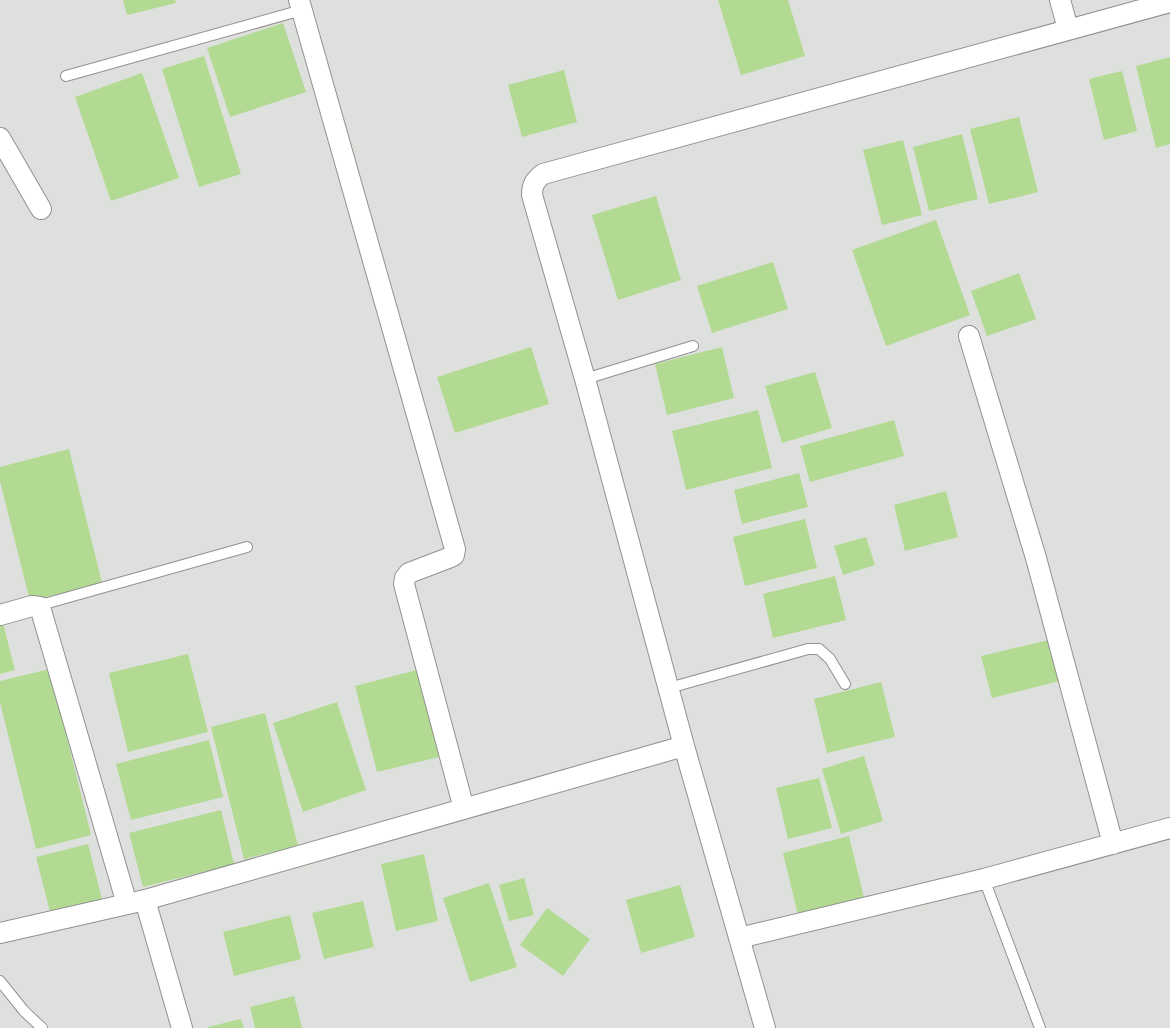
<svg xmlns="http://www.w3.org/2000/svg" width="1170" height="1028" viewBox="0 0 1170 1028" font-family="Lato,sans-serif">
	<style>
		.building { fill: #b3da92 }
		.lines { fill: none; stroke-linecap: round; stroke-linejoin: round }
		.lane-casing { stroke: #91928f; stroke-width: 12 }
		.street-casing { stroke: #91928f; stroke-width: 22 }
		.lane { stroke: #fff; stroke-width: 10 }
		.street { stroke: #fff; stroke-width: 20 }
	</style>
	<rect width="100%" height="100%" fill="#dee0dd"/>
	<path class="building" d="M 123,0 L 175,0 L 176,3 L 127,15 Z
		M 718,0 L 788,0 L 805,56 L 741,75 Z
		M 283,23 L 306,92 L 230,117 L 207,48 Z
		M 204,56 L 241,174 L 199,187 L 162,69 Z
		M 1170,57 L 1170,144 L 1156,148 L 1136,66 Z
		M 564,70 L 577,122 L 522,137 L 508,85 Z
		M 1122,71 L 1137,131 L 1104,140 L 1089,79 Z
		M 142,73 L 179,178 L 111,201 L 75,97 Z
		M 1019,117 L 1038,192 L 989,204 L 970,129 Z
		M 962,134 L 978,199 L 929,211 L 913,147 Z
		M 903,140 L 922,215 L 882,225 L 863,150 Z
		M 656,196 L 681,280 L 618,300 L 592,215 Z
		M 936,220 L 970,315 L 886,346 L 852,250 Z
		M 773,262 L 788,309 L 712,333 L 697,286 Z
		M 1019,273 L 1036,319 L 987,336 L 971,291 Z
		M 531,347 L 549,404 L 455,433 L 437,377 Z
		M 722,347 L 734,398 L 667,415 L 655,364 Z
		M 815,372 L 832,428 L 782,443 L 765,386 Z
		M 758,410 L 772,468 L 686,490 L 672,431 Z
		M 894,420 L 904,456 L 810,482 L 800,446 Z
		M 69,449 L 102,583 L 30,601 L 0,481 L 0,467 Z
		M 799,473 L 808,507 L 742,524 L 734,490 Z
		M 946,491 L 958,537 L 905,551 L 894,505 Z
		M 805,519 L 817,568 L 745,586 L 733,537 Z
		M 866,537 L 875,565 L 843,575 L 834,546 Z
		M 835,576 L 846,620 L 773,638 L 763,594 Z
		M 0,623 L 3,623 L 15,670 L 0,674 Z
		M 1057,638 L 1067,679 L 992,698 L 981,656 Z
		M 188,654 L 208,732 L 128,752 L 109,673 Z
		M 50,669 L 91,835 L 36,849 L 0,702 L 0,681 Z
		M 417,670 L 439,757 L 377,772 L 355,686 Z
		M 881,682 L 895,737 L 827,753 L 814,699 Z
		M 337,702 L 366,790 L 303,812 L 273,723 Z
		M 265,713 L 298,846 L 244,859 L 211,727 Z
		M 209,740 L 223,797 L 131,820 L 116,764 Z
		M 864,756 L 883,821 L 841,834 L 822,769 Z
		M 819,778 L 832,828 L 788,839 L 776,788 Z
		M 221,810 L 234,864 L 143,887 L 129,833 Z
		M 849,836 L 864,898 L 798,915 L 783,853 Z
		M 88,844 L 102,899 L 50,912 L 36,857 Z
		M 424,854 L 438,921 L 396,931 L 381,864 Z
		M 524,878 L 534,915 L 509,921 L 499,885 Z
		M 489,883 L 517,967 L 470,982 L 443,898 Z
		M 680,885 L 695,937 L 641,953 L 626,900 Z
		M 363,901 L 374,947 L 324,959 L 312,913 Z
		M 547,908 L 590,939 L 563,976 L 520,945 Z
		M 290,915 L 301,959 L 234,976 L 223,932 Z
		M 294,996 L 302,1028 L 255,1028 L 250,1007 Z
		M 241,1019 L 244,1028 L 208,1028 L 208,1027 Z"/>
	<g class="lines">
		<g class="lane-casing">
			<path id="lane" d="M 66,76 L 302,10
				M 585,379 L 693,346
				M 37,606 L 247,547
				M 669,688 L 808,649 L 819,649 L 830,659 L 845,684
				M 984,879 L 1040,1028
				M 0,981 L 24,1011 L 42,1028"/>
		</g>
		<g class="street-casing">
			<path id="street" d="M 299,0 L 455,549 L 454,555 L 451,557 L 409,573 L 405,578 L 404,584 L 464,809
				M 1060,0 L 1068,29
				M 0,138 L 41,209
				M 969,336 L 1036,558 L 1113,844
				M 0,615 L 32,606 L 40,607 L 127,904
				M 684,746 L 765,1028
				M 145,900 L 182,1028
				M 0,933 L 145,900 L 684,746 L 585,379 L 532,195 C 532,185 535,180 543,174 L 1170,2
				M 739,938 L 984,879 L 1170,828"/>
		</g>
		<use href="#lane" class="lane"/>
		<use href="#street" class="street"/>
	</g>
</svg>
